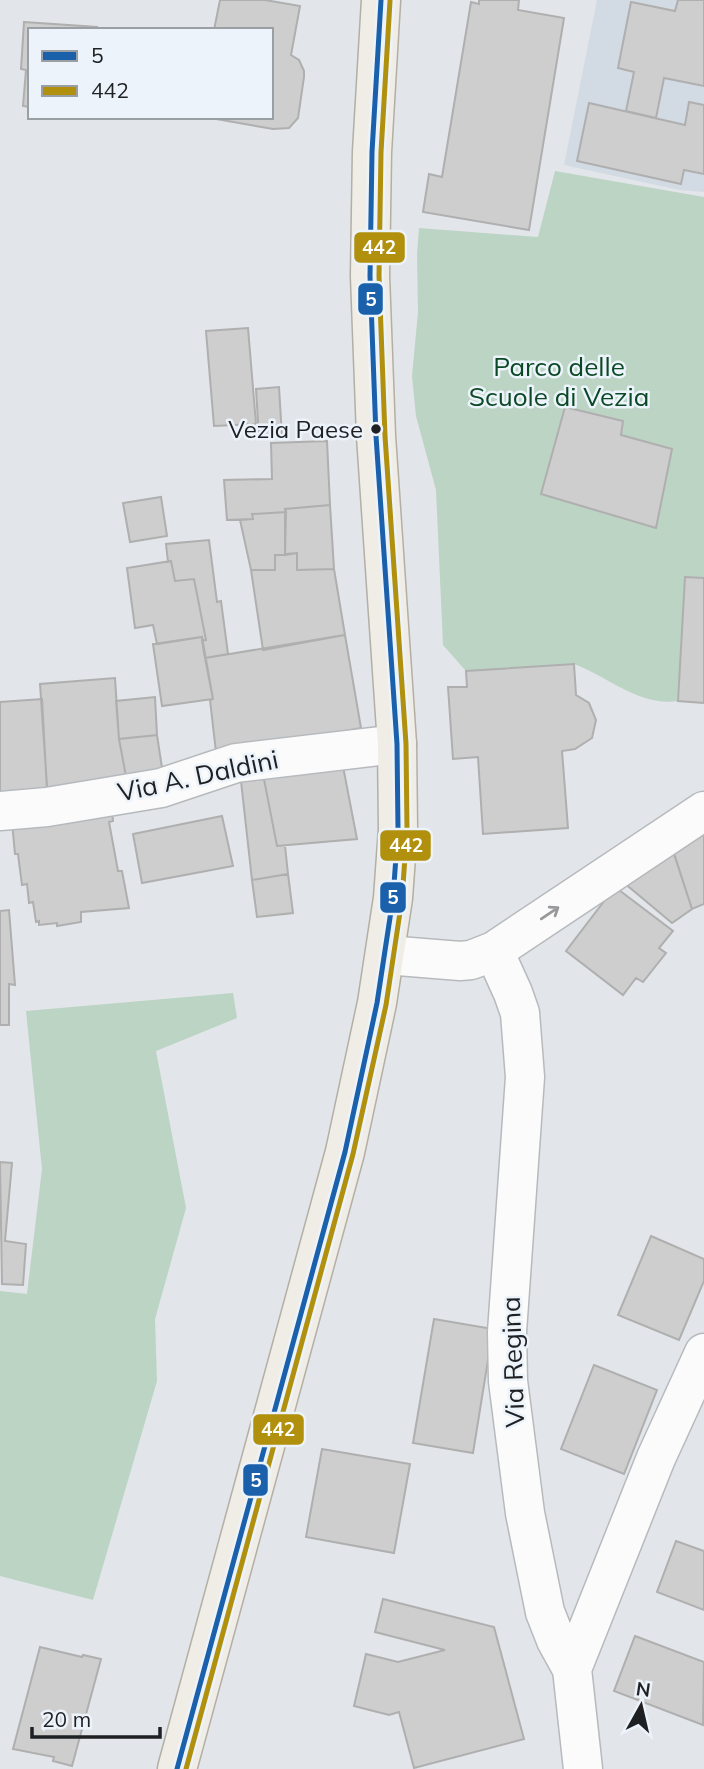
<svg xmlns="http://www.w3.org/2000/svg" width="704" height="1769" viewBox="0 0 704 1769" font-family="Mulish,sans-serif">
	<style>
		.built { fill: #d2dae3 }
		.green { fill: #bcd4c4 }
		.building { fill: #cecece; stroke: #afafb0; stroke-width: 2 }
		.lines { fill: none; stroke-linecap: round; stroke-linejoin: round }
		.minor-casing { stroke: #b7babd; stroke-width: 41 }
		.major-casing { stroke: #b3afa5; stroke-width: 41 }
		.minor { stroke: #fbfbfc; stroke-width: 38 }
		.major { stroke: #f0ede6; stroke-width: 38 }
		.bus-1-casing { stroke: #ecf3fa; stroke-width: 10 }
		.bus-2-casing { stroke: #ecf3fa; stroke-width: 10 }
		.bus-1 { stroke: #1b60ab; stroke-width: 5 }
		.bus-2 { stroke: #b0900c; stroke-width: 5 }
		.oneway { stroke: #98989a }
		.bus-dot { fill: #1e2023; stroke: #ecf3fa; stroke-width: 2.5 }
		.labels { text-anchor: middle; stroke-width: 5; stroke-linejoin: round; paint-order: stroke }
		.bus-label { font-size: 24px; fill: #1e2023; stroke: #ecf3fa; text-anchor: end }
		.park-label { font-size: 26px; fill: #0b4824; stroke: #ecf3fa }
		.street-label { font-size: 26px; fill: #1e2023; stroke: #ecf3fa }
		.line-badge { stroke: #ecf3fa; stroke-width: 2.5 }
		.badge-label { font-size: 19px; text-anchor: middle; font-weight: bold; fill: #fff }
	</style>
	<rect width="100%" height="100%" fill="#e2e5e9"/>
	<path class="built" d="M 597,0 L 704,0 L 704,192 L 680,190 L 564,165 Z"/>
	<path class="green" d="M 555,171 L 704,197 L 704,578 L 685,577 L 678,701 C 640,707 607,676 574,664 L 466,671 L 443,645 L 436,490 L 416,416 L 412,376 L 418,312 L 417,255 L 419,228 L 538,237 Z
		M 233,993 L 237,1018 L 156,1051 L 186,1208 L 155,1319 L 157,1381 L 93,1600 L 0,1576 L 0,1291 L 27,1294 L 42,1169 L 26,1011 Z"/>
	<path class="building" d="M 220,0 L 265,0 L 300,6 L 291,55 L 299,60 L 304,71 L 304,77 L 298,118 L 289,128 L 273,129 L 205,117 L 271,117 L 271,30 L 214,30 Z
		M 479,0 L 519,0 L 518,10 L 564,18 L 529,230 L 423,212 L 429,174 L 442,177 L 471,2 L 479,4 Z
		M 678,0 L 704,0 L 704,86 L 664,78 L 656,118 L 626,111 L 634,72 L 618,68 L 631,2 L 675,11 Z
		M 24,22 L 97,27 L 97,30 L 30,30 L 30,107 L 23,106 L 26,70 L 21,69 Z
		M 689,102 L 704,105 L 704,174 L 684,170 L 681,184 L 577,161 L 589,103 L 685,125 Z
		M 248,328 L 256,424 L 214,426 L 206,331 Z
		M 279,387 L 282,437 L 259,438 L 256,389 Z
		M 565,407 L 623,421 L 621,435 L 672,449 L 656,528 L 541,494 Z
		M 327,441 L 330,505 L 285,509 L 286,512 L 252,514 L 253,519 L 227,520 L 224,480 L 272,479 L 271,443 Z
		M 161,497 L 167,536 L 130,542 L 123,503 Z
		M 330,505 L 334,569 L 297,570 L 297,553 L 285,555 L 285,509 Z
		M 286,512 L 285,555 L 275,555 L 275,570 L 251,570 L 240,520 L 253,519 L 252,514 Z
		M 209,540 L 217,602 L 221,601 L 228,654 L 205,658 L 202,641 L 206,640 L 194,579 L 175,581 L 171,561 L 168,562 L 166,544 Z
		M 297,553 L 297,570 L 334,569 L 345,635 L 263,650 L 251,570 L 275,570 L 275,555 Z
		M 171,561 L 175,581 L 194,579 L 206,640 L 202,641 L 202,637 L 157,644 L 153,625 L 135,628 L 127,568 Z
		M 685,577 L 704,578 L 704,703 L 678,701 Z
		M 345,635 L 361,728 L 278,743 L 216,752 L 210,700 L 213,699 L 205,658 Z
		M 202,637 L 213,699 L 162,706 L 153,644 Z
		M 574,664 L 576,695 L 589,703 L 596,720 L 592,738 L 575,749 L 562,751 L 568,828 L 483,834 L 478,757 L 453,759 L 448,687 L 467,687 L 466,671 Z
		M 115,678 L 119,739 L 128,787 L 48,800 L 40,684 Z
		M 155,697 L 157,735 L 119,739 L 116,701 Z
		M 42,699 L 47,791 L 0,802 L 0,702 Z
		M 157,735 L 164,781 L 128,787 L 119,739 Z
		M 341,756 L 357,839 L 277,846 L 262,769 Z
		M 262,769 L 277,846 L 285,846 L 288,874 L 252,880 L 240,772 Z
		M 111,801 L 113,821 L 109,822 L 118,871 L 122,871 L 129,908 L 81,912 L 81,922 L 57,926 L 57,923 L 39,925 L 39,921 L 36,922 L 33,902 L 29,903 L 27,884 L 22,885 L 18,854 L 15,854 L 12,822 Z
		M 222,816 L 233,866 L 142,883 L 133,834 Z
		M 704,835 L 704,904 L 692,909 L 671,844 Z
		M 672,848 L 692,909 L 672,923 L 623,882 Z
		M 288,874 L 293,913 L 257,917 L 252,880 Z
		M 615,887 L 673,931 L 659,948 L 666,953 L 643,982 L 636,978 L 623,995 L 566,951 Z
		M 9,910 L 15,985 L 9,984 L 9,1025 L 0,1025 L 0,911 Z
		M 0,1162 L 12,1163 L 5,1241 L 26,1244 L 23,1285 L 2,1284 Z
		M 651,1236 L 704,1259 L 704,1281 L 679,1340 L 618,1315 Z
		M 434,1319 L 493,1329 L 473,1453 L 413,1443 Z
		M 594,1365 L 657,1390 L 624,1474 L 561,1449 Z
		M 322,1449 L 410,1464 L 394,1553 L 306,1537 Z
		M 676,1541 L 704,1551 L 704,1610 L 657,1592 Z
		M 383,1599 L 494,1627 L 524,1739 L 414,1768 L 399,1712 L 389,1715 L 354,1706 L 366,1654 L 398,1662 L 445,1650 L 375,1632 Z
		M 635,1636 L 704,1662 L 703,1725 L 614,1691 Z
		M 40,1647 L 82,1657 L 83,1655 L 101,1659 L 72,1766 L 53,1761 L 54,1757 L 13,1749 Z"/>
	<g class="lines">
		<g class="minor-casing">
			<path id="minor" d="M 0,811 L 47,807 L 161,788 L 236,763 L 397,744
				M 494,951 L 513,993 L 520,1013 L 525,1077 L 507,1332 L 508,1381 L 525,1513 L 545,1612 L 556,1640 L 572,1669 L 583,1769
				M 386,955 L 460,961 L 471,960 L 494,951 L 704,811
				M 572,1669 L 656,1458 L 704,1353"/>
		</g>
		<g class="major-casing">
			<path id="major" d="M 177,1769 L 345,1152 L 377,1003 L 393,898 L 398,829 L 397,744 L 376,436 L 370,276 L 372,152 L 381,0"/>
		</g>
		<use href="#minor" class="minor"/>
		<use href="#major" class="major"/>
		<g class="bus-1-casing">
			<path id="bus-1" d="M 177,1769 L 345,1152 L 377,1003 L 393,898 L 398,829 L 397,744 L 376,436 L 370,276 L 372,152 L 381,0"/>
		</g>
		<g class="bus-2-casing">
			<path id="bus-2" d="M 186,1769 L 353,1154 L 386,1005 L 402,899 L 407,829 L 406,744 L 385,436 L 379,276 L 381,152 L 390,1"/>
		</g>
		<use href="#bus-1" class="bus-1"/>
		<use href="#bus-2" class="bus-2"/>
	</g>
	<defs><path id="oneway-shaft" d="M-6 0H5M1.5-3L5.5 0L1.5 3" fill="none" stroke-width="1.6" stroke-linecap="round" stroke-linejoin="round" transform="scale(1.75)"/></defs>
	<use class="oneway" href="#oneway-shaft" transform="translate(550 913) rotate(-34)"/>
	<circle class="bus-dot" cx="376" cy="429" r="6"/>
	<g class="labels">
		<g class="bus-label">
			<text x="363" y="438">Vezia Paese</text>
		</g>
		<g class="park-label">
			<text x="559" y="376">Parco delle<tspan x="559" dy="30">Scuole di Vezia</tspan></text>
		</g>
		<g class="street-label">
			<text transform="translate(198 776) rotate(-12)" y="9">Via A. Daldini</text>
			<text transform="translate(513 1362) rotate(-92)" y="9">Via Regina</text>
		</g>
	</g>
	<g class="line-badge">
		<rect x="353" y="231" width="53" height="33" rx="7" fill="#b0900c"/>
		<rect x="357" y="282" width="27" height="34" rx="7" fill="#1b60ab"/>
		<rect x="379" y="829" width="53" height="33" rx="7" fill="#b0900c"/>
		<rect x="379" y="881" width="28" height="33" rx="7" fill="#1b60ab"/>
		<rect x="252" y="1413" width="53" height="33" rx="7" fill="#b0900c"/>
		<rect x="242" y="1463" width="27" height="34" rx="7" fill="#1b60ab"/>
	</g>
	<g class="badge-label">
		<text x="379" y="254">442</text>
		<text x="371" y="306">5</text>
		<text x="406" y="852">442</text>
		<text x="393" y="904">5</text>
		<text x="278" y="1436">442</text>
		<text x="256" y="1487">5</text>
	</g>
	<rect x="28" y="28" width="245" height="91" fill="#ecf3fa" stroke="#9a9fa4" stroke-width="2"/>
	<rect x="42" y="51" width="35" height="10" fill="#1b60ab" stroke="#9a9fa4" stroke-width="2"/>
	<text x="91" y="63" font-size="21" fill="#1e2023">5</text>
	<rect x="42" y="86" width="35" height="10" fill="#b0900c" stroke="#9a9fa4" stroke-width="2"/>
	<text x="91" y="98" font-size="21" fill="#1e2023">442</text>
	<g transform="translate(641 1706) rotate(8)" stroke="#ecf3fa" stroke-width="5" paint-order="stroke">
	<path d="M0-5L12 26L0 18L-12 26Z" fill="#1e2023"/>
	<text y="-10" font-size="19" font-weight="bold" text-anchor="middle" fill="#1e2023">N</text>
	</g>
	<path d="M32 1727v10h128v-10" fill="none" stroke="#1e2023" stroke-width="3.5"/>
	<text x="42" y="1727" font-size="21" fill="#1e2023" stroke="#ecf3fa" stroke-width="5" paint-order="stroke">20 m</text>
</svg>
